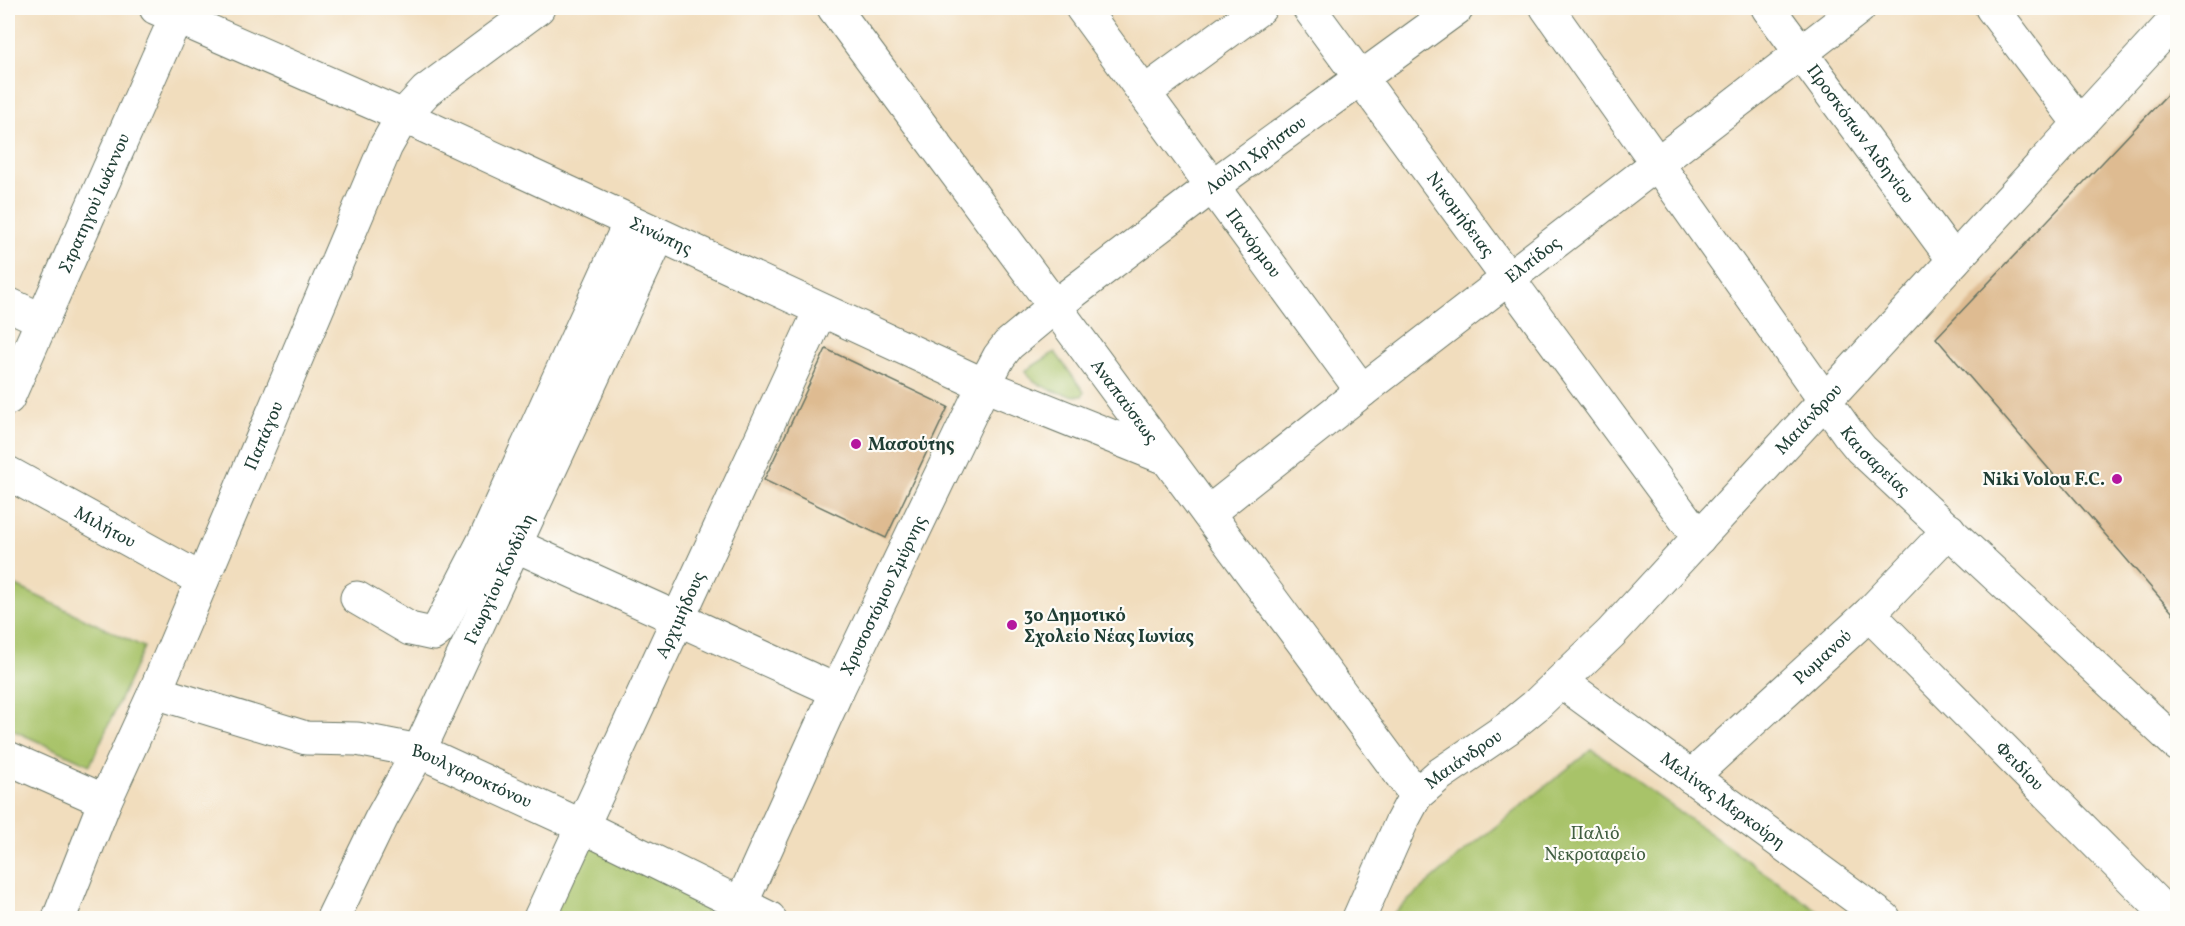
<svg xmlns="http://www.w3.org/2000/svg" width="2185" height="926" viewBox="0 0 2185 926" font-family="Vollkorn,serif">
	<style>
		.green { fill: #a8c369; stroke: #64804e; stroke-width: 1.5 }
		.building { fill: #debb91 }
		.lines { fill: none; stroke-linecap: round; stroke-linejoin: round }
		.minor-casing { stroke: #687564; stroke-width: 35 }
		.tertiary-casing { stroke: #687564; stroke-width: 35 }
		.minor { stroke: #fff; stroke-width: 33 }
		.tertiary { stroke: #fff; stroke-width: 33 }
		.poi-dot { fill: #b5179e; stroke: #fdfcf7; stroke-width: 2 }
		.labels { text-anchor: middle; stroke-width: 4.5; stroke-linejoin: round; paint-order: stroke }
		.street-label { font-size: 18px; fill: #1f3d34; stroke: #fdfcf7 }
		.poi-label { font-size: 18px; font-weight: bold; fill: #1f3d34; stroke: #fdfcf7; text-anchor: start }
		.park-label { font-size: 18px; fill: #415e41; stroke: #fdfcf7 }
	</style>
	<rect width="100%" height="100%" fill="#fdfcf7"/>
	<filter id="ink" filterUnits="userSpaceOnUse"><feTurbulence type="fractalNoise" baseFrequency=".0167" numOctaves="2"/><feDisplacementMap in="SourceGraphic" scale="12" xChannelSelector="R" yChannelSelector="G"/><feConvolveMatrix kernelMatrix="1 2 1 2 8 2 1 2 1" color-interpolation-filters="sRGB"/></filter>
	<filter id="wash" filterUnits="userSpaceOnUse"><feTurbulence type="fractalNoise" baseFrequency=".008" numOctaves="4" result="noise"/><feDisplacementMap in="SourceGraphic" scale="24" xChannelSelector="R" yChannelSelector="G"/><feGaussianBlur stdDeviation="1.35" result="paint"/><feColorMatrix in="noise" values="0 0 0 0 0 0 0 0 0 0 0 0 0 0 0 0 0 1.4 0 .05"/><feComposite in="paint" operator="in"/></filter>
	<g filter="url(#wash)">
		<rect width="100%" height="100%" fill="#f1ddbd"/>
		<path class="green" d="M 1055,352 L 1084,392 L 1082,396 C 1063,396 1035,387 1025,371 Z
			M 8,582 L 144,647 L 90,765 L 8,728 Z
			M 1592,749 L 1827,918 L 1388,918 L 1464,852 Z
			M 586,840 L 742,918 L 547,918 Z"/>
		<g id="blocks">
			<path class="building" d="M 2178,83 L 2178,619 L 1936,338 Z
				M 826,349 L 948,407 L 886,538 L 764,480 Z"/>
		</g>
	</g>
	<g filter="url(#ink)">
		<use href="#blocks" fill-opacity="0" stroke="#687564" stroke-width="1.5"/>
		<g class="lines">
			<g class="minor-casing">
				<g id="minor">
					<path id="s1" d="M 156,8 L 403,116 L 984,385 L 1168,459"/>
					<path id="s2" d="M 1082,8 L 1362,391"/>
					<path id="s3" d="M 1309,8 L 1699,538"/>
					<path id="s4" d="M 1547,8 L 1848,433 L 1861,449 L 2178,745"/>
					<path id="s5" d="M 1768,8 L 1954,260"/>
					<path d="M 1992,8 L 2079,123"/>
					<path d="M 1144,93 L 1260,8"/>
					<path d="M 8,304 L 42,320"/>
					<path id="s6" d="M 8,398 L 180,8"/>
					<path id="s7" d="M 8,473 L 202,580"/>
					<path id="s8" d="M 1208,513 L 1362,391 L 1859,8"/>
					<path d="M 495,536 L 837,691"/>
					<path d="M 357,598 L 410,629 L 433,634 L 438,630 L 488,533 L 630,222"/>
					<path id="s9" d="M 1869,614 L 2171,918"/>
					<path id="s10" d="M 155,692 L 306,738 L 357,739 L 419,751 L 582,826 L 769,918"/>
					<path d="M 8,758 L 105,801"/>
					<path id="s11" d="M 1691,777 L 1869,614 L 1949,530"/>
					<path id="s12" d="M 741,904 L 837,691 L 984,385 L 999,357 L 1008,345 L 1055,306 L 1211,187 L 1457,8"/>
					<path id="s13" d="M 59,918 L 105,801 L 155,692 L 386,146 L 403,116 L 426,91 L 538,8"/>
					<path id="s14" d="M 333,918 L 381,819 L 419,751 L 659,235"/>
					<path id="s15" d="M 540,918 L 820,311"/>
				</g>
			</g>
			<g class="tertiary-casing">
				<g id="tertiary">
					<path id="s16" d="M 834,8 L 1416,795"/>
					<path id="s17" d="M 1562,682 L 1884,918"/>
					<path id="s18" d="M 1359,918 L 1401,823 L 1416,795 L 1439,775 L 1508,728 L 1535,706 L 1611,633 L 2178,17"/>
				</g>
			</g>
			<use href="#minor" class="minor"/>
			<use href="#tertiary" class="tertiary"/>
		</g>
	</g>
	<g class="poi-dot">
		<circle cx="856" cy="444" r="6"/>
		<circle cx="2117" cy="479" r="6"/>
		<circle cx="1012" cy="625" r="6"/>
	</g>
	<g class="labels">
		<g class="street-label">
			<text dy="6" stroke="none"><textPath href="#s5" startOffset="156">Προσκόπων Αιδηνίου</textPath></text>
			<text dy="6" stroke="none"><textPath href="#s12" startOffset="932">Λούλη Χρήστου</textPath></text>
			<text dy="6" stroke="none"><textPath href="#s6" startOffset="213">Στρατηγού Ιωάννου</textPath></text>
			<text dy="6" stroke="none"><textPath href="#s3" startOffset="256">Νικομήδειας</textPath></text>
			<text dy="6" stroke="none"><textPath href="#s1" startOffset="554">Σινώπης</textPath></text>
			<text dy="6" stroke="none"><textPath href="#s2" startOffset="291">Πανόρμου</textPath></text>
			<text dy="6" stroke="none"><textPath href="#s8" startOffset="412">Ελπίδος</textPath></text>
			<text dy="6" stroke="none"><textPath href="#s16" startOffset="489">Αναπαύσεως</textPath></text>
			<text dy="6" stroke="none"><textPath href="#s18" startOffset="681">Μαιάνδρου</textPath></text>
			<text dy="6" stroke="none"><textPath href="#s13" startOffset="524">Παπάγου</textPath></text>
			<text dy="6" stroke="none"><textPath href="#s4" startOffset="560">Καισαρείας</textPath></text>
			<text dy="6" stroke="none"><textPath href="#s7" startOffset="111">Μιλήτου</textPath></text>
			<text dy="6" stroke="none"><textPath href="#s14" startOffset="378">Γεωργίου Κονδύλη</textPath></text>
			<text dy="6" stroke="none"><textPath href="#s12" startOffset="340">Χρυσοστόμου Σμύρνης</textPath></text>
			<text dy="6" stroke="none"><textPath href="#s15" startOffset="334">Αρχιμήδους</textPath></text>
			<text dy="6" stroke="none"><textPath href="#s11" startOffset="178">Ρωμανού</textPath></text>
			<text dy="6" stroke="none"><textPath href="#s18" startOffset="195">Μαιάνδρου</textPath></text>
			<text dy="6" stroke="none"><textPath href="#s9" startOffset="214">Φειδίου</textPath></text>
			<text dy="6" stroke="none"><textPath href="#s10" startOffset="330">Βουλγαροκτόνου</textPath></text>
			<text dy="6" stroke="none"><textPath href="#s17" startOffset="200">Μελίνας Μερκούρη</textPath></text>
		</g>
		<g class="poi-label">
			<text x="868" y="450">Μασούτης</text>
			<text x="2105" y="485" text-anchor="end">Niki Volou F.C.</text>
			<text x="1024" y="621">3ο Δημοτικό<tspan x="1024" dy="21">Σχολείο Νέας Ιωνίας</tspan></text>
		</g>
		<g class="park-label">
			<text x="1595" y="839">Παλιό<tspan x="1595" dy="21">Νεκροταφείο</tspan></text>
		</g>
	</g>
	<rect width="2185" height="926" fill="none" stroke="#fdfcf7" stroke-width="30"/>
</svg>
